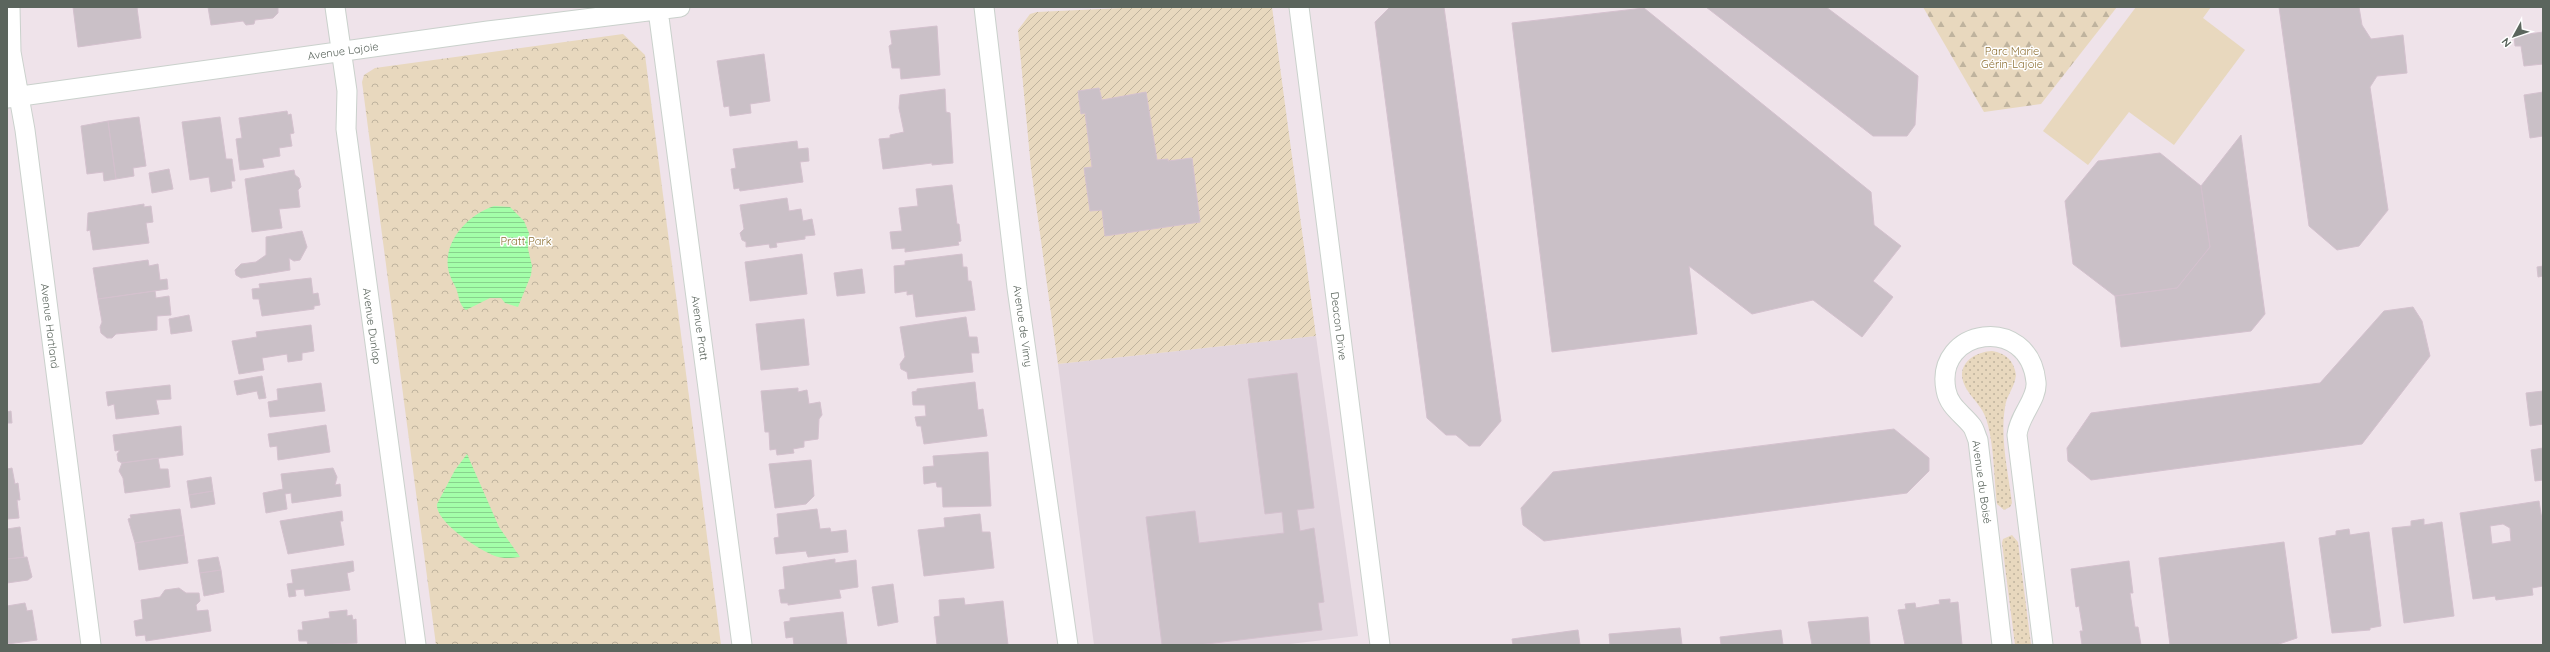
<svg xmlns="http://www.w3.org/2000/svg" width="2550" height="652" viewBox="0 0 2550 652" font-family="Quicksand,sans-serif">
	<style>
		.education { fill: #e1d4dd }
		.grass { fill: url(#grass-dots) }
		.forest { fill: url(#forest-firs) }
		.park { fill: url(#park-crowns) }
		.garden { fill: url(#garden-furrows) }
		.pitch { fill: #e8d8be }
		.water { fill: url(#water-rules) }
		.building { fill: #cac0c7; stroke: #d4c1ce; fill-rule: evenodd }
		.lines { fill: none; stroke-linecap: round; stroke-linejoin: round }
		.street-casing { stroke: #cad1cc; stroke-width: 21 }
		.street { stroke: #fff; stroke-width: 19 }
		.labels { text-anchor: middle; stroke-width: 3; stroke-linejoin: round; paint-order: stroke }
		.street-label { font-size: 11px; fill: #5b655d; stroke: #fff }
		.park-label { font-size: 11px; fill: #8d6f32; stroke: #fff }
	</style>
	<defs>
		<pattern id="grass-dots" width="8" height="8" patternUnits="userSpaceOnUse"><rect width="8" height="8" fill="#e8d8be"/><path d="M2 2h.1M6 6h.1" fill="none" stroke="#bfb39e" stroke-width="1.8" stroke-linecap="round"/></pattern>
		<pattern id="forest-firs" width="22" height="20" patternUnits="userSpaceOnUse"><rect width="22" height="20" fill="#e8d8be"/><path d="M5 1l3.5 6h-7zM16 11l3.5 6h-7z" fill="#bfb39e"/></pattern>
		<pattern id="park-crowns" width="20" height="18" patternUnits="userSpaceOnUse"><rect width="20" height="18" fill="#e8d8be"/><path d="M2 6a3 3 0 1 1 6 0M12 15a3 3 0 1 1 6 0" fill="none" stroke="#bfb39e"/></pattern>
		<pattern id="garden-furrows" width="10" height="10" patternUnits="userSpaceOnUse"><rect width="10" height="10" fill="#e8d8be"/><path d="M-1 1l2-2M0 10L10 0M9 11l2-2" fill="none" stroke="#bfb39e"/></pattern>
		<pattern id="water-rules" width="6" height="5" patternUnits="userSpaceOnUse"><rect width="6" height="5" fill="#a3ffa9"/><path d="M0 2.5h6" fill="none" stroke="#88d28d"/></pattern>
	</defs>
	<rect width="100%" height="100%" fill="#efe3ea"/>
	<path class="education" d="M 1316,336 L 1358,636 L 1281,645 L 1094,645 L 1058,364 Z"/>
	<path class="grass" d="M 1992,351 C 2006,353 2014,361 2016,375 C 2015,387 2006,396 2005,407 C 2000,438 2008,472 2012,503 L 2010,507 L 2004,510 L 1997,504 C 1994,479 1994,438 1985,416 C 1979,401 1961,390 1962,373 C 1964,358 1979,352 1992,351 Z
		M 2012,535 L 2018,542 L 2031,645 L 2015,645 L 2002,543 L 2003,539 Z"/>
	<path class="forest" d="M 1923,7 L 2117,7 L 2041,104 L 1984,112 Z"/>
	<path class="park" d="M 623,34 L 645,55 L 721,645 L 436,645 L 362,82 L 364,75 L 375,68 Z"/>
	<path class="garden" d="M 1143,7 L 1272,7 L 1316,336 L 1058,364 L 1031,168 L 1018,30 L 1030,14 L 1037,12 Z"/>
	<path class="pitch" d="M 2136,7 L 2211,7 L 2203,18 L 2245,50 L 2174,145 L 2129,112 L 2088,165 L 2043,131 Z"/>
	<path class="water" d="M 494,206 L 510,207 L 524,221 L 529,233 L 528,249 L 532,266 L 531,275 L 518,307 L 505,303 L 501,298 L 490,298 L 466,310 C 459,305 459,296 456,288 C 453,282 449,275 448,268 C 444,240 469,214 494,206 Z
		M 467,454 L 499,527 L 520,557 C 511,558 504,559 495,556 C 479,550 435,522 437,504 L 455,470 Z"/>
	<path class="building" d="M 73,7 L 141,7 L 137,8 L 141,38 L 78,47 Z
		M 208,7 L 278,7 L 278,13 L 273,18 L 255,20 L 254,24 L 246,25 L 243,21 L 211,25 Z
		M 1390,7 L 1444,7 L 1501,421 L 1480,446 L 1469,446 L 1456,435 L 1446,435 L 1427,418 L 1375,22 Z
		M 1706,7 L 1826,7 L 1918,76 L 1915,125 L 1907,136 L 1873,136 Z
		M 2279,7 L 2359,7 L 2362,25 L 2371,39 L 2403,35 L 2407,73 L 2377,76 L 2370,87 L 2388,210 L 2359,246 L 2337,250 L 2309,226 Z
		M 1644,8 L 1871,192 L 1874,225 L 1901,246 L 1873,281 L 1893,297 L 1862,337 L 1813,300 L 1752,314 L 1689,266 L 1697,334 L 1552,352 L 1512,23 Z
		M 937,26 L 940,75 L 901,79 L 900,68 L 892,68 L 889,46 L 892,44 L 890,31 Z
		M 2543,32 L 2543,64 L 2524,66 L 2521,46 L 2515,46 L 2514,36 Z
		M 764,54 L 770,101 L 750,104 L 751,113 L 730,116 L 729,106 L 724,107 L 717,61 Z
		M 1099,88 L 1102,100 L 1146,92 L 1157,160 L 1168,159 L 1168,161 L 1192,158 L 1200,222 L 1105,236 L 1102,210 L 1090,211 L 1084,168 L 1092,167 L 1085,113 L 1081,114 L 1078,91 Z
		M 945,89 L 946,112 L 950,113 L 953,163 L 932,165 L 932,163 L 883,169 L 879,139 L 890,138 L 890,135 L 904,132 L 899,108 L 900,95 Z
		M 2543,92 L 2543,136 L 2530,138 L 2524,95 Z
		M 287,111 L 288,115 L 291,114 L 294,133 L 290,134 L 292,146 L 279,148 L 280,156 L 262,159 L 264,167 L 240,170 L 236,139 L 242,138 L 239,118 Z
		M 139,117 L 146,166 L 133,168 L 134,176 L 116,179 L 108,121 Z
		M 220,117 L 226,159 L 232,159 L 235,181 L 231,181 L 232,188 L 211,192 L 209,177 L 190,180 L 182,122 Z
		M 108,121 L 116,179 L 104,181 L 103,172 L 87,174 L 81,126 Z
		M 2241,135 L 2265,314 L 2251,331 L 2121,347 L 2115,296 L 2177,288 L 2210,247 L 2201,186 Z
		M 797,141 L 798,149 L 808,148 L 809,161 L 800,162 L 803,182 L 740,191 L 739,188 L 734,189 L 731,169 L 736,168 L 733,149 Z
		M 2160,153 L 2201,186 L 2210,247 L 2177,288 L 2115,296 L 2073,264 L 2065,201 L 2098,161 Z
		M 169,169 L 173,189 L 152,193 L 149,173 Z
		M 294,170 L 295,175 L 299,178 L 301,187 L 298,190 L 300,207 L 279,209 L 282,228 L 252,232 L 245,179 Z
		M 952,185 L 957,224 L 959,224 L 961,241 L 958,242 L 959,245 L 905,252 L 905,248 L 892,249 L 890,232 L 902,231 L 899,208 L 918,206 L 916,189 Z
		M 787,198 L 789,211 L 801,209 L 803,221 L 812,219 L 815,235 L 805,236 L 805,239 L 776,243 L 777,247 L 770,248 L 769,244 L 746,247 L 746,242 L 742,240 L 740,233 L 744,229 L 740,205 Z
		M 144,204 L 144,207 L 151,206 L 153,222 L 146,223 L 149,243 L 93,250 L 90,230 L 87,231 L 88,213 Z
		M 302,231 L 307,247 L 300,260 L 294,261 L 289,258 L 290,270 L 241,278 L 236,275 L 235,270 L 241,264 L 256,262 L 266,255 L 266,237 Z
		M 802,254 L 807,294 L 750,301 L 745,262 Z
		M 962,254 L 963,267 L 967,267 L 968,281 L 971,281 L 975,310 L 916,317 L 913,294 L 907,295 L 907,291 L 895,293 L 894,266 L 905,265 L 905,261 Z
		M 148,260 L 149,266 L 158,264 L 160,280 L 167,279 L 168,289 L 98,299 L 93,268 Z
		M 2543,266 L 2543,276 L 2538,277 L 2537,267 Z
		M 862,269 L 865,293 L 837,296 L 834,273 Z
		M 311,278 L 313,294 L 318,293 L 320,305 L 314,306 L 314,309 L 262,316 L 259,299 L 253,299 L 252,289 L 260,288 L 259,284 Z
		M 155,291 L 156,298 L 169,296 L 171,315 L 157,316 L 157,330 L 116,334 L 112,338 L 107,338 L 101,333 L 100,327 L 102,322 L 98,299 Z
		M 2413,307 L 2422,321 L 2430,356 L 2362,444 L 2091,480 L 2068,461 L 2067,448 L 2091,413 L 2320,383 L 2384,311 Z
		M 189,315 L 192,331 L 171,334 L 169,319 Z
		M 966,317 L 969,337 L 977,337 L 979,353 L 971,353 L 973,372 L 908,379 L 907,372 L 901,369 L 900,364 L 905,357 L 900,327 Z
		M 804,319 L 809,365 L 761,370 L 756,324 Z
		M 311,325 L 314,351 L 302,353 L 302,360 L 288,362 L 287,354 L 262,358 L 264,370 L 239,374 L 232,341 L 257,337 L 256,332 Z
		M 1297,373 L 1314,508 L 1297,510 L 1300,531 L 1314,528 L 1324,602 L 1318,603 L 1322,630 L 1198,645 L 1162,645 L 1146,517 L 1195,511 L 1199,543 L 1284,533 L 1282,512 L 1265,514 L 1248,379 Z
		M 262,376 L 266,398 L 259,399 L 257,391 L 237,395 L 234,381 Z
		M 975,382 L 978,410 L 983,409 L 987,436 L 924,444 L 921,426 L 917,426 L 915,417 L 926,416 L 925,405 L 913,405 L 912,392 L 917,391 L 917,389 Z
		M 321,383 L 325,411 L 270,417 L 268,402 L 278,400 L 277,389 Z
		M 170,385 L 171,399 L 156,400 L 159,414 L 116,419 L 114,404 L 108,406 L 106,392 Z
		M 798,388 L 798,392 L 807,390 L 809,404 L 820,402 L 822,415 L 819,419 L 818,439 L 804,441 L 804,447 L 793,449 L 794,453 L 777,455 L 776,449 L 770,450 L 769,432 L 765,432 L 761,391 Z
		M 2543,391 L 2543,424 L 2530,426 L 2526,393 Z
		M 11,411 L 12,423 L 7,423 L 7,412 Z
		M 326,425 L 330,452 L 278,460 L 277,446 L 270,447 L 268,434 Z
		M 181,426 L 183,455 L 122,463 L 118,461 L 117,454 L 120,450 L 115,451 L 113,435 Z
		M 1894,429 L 1929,458 L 1929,471 L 1907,493 L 1544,541 L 1523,525 L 1521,508 L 1553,472 Z
		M 2543,448 L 2543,480 L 2535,481 L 2531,450 Z
		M 988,452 L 991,506 L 943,507 L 942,487 L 937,487 L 936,482 L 924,484 L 923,467 L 934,466 L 933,456 Z
		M 158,458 L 160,469 L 168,469 L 170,487 L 125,493 L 123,478 L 119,471 L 122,463 Z
		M 811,460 L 814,496 L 806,504 L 775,508 L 769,464 Z
		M 12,468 L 15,484 L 18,483 L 20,500 L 17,500 L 19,518 L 7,519 L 7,469 Z
		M 333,468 L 337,477 L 335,485 L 340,484 L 341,496 L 292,503 L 291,493 L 285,494 L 287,509 L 266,513 L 263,493 L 283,489 L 281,474 Z
		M 211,477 L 213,491 L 189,495 L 187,481 Z
		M 213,491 L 215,504 L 191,508 L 189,495 Z
		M 2539,501 L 2543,526 L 2543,586 L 2532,588 L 2533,595 L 2496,600 L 2495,596 L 2473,599 L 2460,513 ZM 2503,524 L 2510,528 L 2511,541 L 2492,544 L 2490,526 Z
		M 180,509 L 184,535 L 135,543 L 128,519 L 131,518 L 130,515 Z
		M 817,509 L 820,529 L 830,528 L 831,532 L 846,530 L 848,552 L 808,557 L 806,551 L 776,554 L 774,538 L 779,537 L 777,514 Z
		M 342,511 L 343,521 L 340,521 L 344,545 L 288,554 L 280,521 Z
		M 980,514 L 982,532 L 990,532 L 994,568 L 924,576 L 918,530 L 945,527 L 944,518 Z
		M 2424,519 L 2424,525 L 2442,522 L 2454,616 L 2404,623 L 2392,528 L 2411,526 L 2411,521 Z
		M 20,527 L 24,557 L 7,559 L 7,529 Z
		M 2349,529 L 2350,535 L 2369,532 L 2381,626 L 2370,628 L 2370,630 L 2332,633 L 2319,538 L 2336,535 L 2336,531 Z
		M 184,535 L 188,563 L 139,570 L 135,543 Z
		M 2284,542 L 2297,638 L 2276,645 L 2170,645 L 2159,558 Z
		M 27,557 L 32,577 L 28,580 L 7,583 L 7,559 Z
		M 218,557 L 221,570 L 200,573 L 198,560 Z
		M 835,559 L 835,563 L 856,560 L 858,587 L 839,590 L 841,598 L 788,605 L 788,603 L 781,603 L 779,590 L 785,589 L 783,567 Z
		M 353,561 L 354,571 L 347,573 L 350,590 L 305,596 L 304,589 L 295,590 L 296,596 L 289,597 L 287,584 L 293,583 L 291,570 Z
		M 2129,561 L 2133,593 L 2130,593 L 2135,627 L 2138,627 L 2141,645 L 2082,645 L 2080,631 L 2083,631 L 2079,606 L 2076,607 L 2071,569 Z
		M 221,570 L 224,592 L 204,596 L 200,573 Z
		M 893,584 L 898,622 L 878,626 L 872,587 Z
		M 179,588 L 186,593 L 199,593 L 200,601 L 196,605 L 197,611 L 208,610 L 211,631 L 146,641 L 145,635 L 136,636 L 134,621 L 143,619 L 141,600 L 160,597 L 165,590 Z
		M 964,598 L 965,605 L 1003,601 L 1008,645 L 937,645 L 934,617 L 940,616 L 939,600 Z
		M 1950,599 L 1950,603 L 1958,602 L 1962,645 L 1905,645 L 1898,610 L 1906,609 L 1905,604 L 1915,603 L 1916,608 L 1940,604 L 1939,600 Z
		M 25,603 L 27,611 L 32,610 L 37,640 L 7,644 L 7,606 Z
		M 347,610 L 347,616 L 352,615 L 353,620 L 356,619 L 357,643 L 308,645 L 307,641 L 299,641 L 298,630 L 303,630 L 302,622 L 330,618 L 329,612 Z
		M 843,612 L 847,645 L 794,645 L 793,637 L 786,638 L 784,622 L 790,621 L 790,618 Z
		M 1868,617 L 1870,645 L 1812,645 L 1808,622 Z
		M 1680,628 L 1682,645 L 1610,645 L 1609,634 Z
		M 1578,630 L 1580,645 L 1513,645 L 1512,639 Z
		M 1781,630 L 1783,645 L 1721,645 L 1720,637 Z"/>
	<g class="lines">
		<g class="street-casing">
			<path id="street" d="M 10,7 L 11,52 L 25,130 L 91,645
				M 335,7 L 347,91 L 346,129 L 416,645
				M 984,7 L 1017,288 L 1068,645
				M 1299,7 L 1380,645
				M 658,10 L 742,645
				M 7,98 L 488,31 L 680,7
				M 2002,645 L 1978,440 C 1976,436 1975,430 1972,426 C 1963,414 1949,407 1946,390 C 1934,328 2029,313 2036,382 C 2038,399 2019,415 2017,435 L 2043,645"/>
		</g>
		<use href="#street" class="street"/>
	</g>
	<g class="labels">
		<g class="street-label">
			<text transform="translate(343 51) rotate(-8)" y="4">Avenue Lajoie</text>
			<text transform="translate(50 326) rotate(83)" y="4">Avenue Hartland</text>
			<text transform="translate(372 326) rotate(82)" y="4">Avenue Dunlop</text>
			<text transform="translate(1023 326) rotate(82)" y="4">Avenue de Vimy</text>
			<text transform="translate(1339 326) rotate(83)" y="4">Deacon Drive</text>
			<text transform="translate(700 328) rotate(82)" y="4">Avenue Pratt</text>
			<text transform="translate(1982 482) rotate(82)" y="4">Avenue du Boisé</text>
		</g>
		<g class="park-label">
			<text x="2012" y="55">Parc Marie<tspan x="2012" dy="13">Gérin-Lajoie</tspan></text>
			<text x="526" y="245">Pratt Park</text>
		</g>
	</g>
	<rect width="2550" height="652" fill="none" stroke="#5b655d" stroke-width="16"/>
	<g transform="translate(2514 36) rotate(230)" stroke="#ffffff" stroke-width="3" paint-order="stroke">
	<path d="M0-3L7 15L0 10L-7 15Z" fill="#5b655d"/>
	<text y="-6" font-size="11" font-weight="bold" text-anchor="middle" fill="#5b655d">N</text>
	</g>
</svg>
